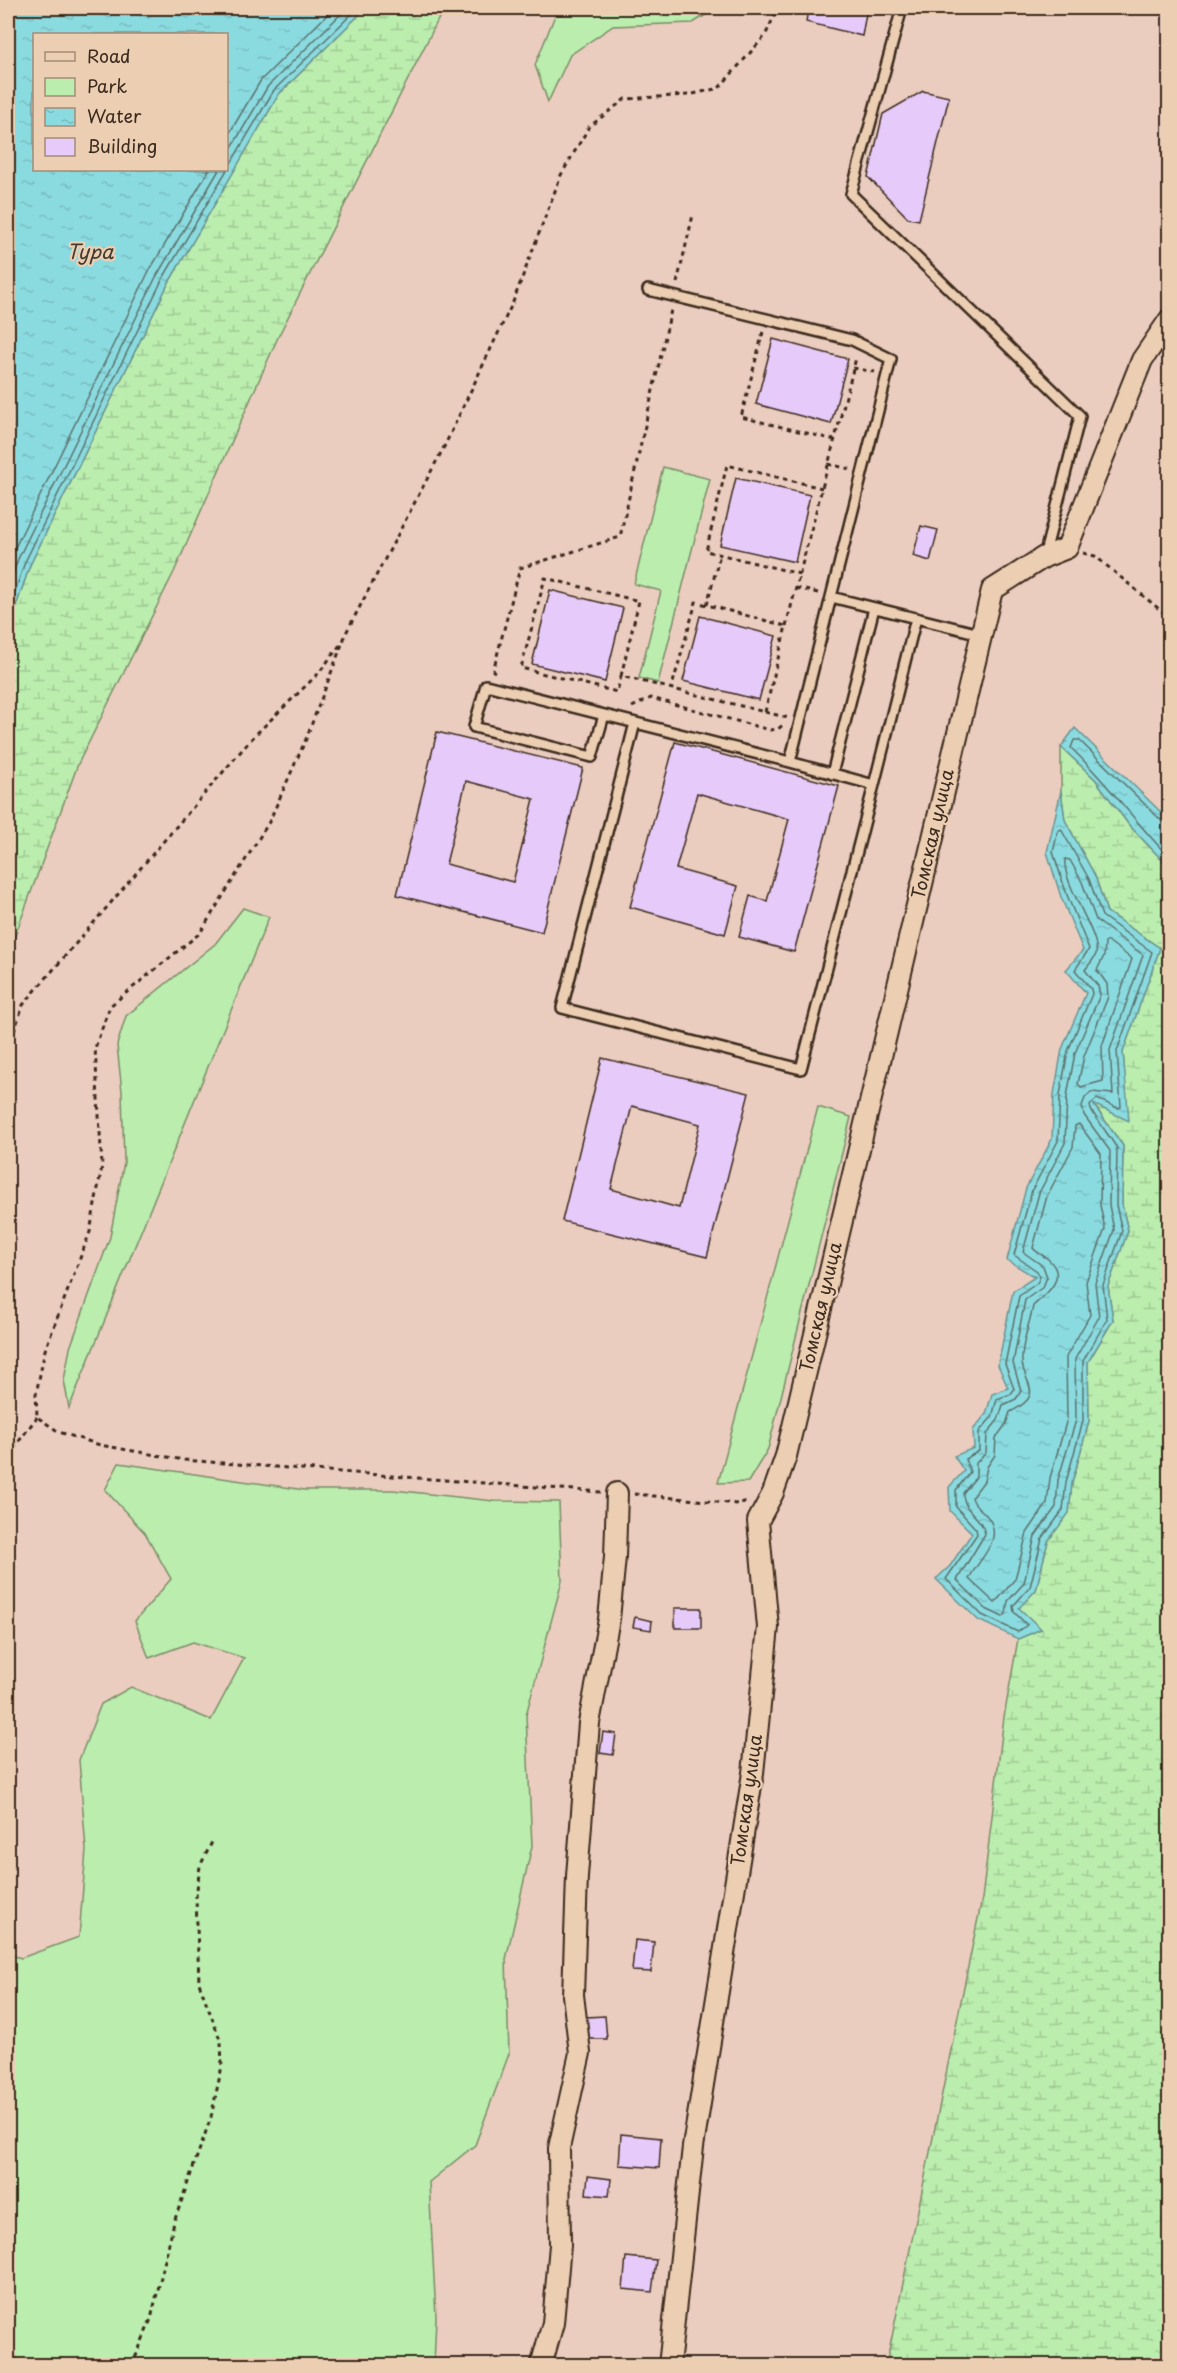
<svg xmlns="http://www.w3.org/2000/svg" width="1177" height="2373" viewBox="0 0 1177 2373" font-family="'Playpen Sans',sans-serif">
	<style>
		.green { fill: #baedae; stroke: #7a8c66; stroke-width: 1.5 }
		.wetland { fill: url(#wetland-marsh); stroke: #7a8c66; stroke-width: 1.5 }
		.water { fill: url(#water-ripples); stroke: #6a9492; stroke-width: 1.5; fill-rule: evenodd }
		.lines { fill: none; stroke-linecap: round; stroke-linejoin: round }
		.shore { stroke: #5b716c; stroke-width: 1.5 }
		.building { fill: #e6caf9; stroke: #3b2a1e; stroke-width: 1.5; fill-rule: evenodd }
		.service-casing { stroke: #3b2a1e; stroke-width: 14 }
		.minor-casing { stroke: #3b2a1e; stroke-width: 24 }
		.path { stroke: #3b2a1e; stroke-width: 3; stroke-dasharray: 4.5 4.5; stroke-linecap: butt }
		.service { stroke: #ecceb2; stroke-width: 9 }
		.minor { stroke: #ecceb2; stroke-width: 20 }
		.labels { text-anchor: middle; stroke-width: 4.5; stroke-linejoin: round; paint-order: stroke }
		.street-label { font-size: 18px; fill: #3b2a1e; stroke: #ecceb2 }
		.water-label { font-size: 20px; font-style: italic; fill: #433c31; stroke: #ecceb2 }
	</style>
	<defs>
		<pattern id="wetland-marsh" width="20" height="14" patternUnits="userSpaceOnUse" patternTransform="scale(1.5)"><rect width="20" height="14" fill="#baedae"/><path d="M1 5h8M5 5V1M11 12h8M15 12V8" fill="none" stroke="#a1cb95"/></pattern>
		<pattern id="water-ripples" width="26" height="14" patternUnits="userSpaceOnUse" patternTransform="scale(1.5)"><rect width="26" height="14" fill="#8adbe0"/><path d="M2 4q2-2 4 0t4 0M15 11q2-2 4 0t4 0" fill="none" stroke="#78bcc0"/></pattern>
	</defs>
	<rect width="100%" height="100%" fill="#ebcdc0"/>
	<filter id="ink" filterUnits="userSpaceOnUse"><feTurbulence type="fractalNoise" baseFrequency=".0167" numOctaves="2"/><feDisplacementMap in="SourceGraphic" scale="12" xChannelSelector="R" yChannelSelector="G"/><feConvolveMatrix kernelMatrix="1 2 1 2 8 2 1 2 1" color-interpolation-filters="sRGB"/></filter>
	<g filter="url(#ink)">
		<path class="green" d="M 558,8 L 717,8 L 693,23 L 613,26 L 570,55 L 548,102 L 535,65 Z
			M 663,467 L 710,479 L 658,683 L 639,678 L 661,591 L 634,584 Z
			M 243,908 L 269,917 L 69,1408 L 64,1380 L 70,1348 L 110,1237 L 124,1162 L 122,1092 L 117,1045 L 126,1016 L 215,944 Z
			M 818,1107 L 851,1117 L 768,1449 L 748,1482 L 718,1483 Z
			M 119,1463 L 305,1490 L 393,1490 L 494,1501 L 559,1502 L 562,1581 L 526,1715 L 532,1846 L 506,1959 L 509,2054 L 475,2145 L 429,2182 L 436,2317 L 434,2365 L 19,2365 L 8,2332 L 8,1954 L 21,1958 L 79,1937 L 86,1850 L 79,1760 L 101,1704 L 131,1687 L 211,1720 L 244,1658 L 193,1642 L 149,1658 L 135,1621 L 171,1579 L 145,1533 L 105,1490 Z"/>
		<path class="wetland" d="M 366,8 L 444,8 L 279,335 L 174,572 L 78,764 L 8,955 L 8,630 L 30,565 L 168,284 L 279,94 Z
			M 1061,747 L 1095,779 L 1129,825 L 1169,867 L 1169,2365 L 886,2366 L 982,1899 L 1004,1717 L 1018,1639 L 1041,1629 L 1018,1608 L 1036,1590 L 1048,1541 L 1069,1512 L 1072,1483 L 1089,1421 L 1088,1362 L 1113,1320 L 1108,1286 L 1128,1231 L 1122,1205 L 1123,1146 L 1092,1102 L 1128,1120 L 1123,1052 L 1160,948 L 1107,912 L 1095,876 L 1065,820 L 1061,791 Z"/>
		<path class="water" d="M 8,8 L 366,8 L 279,94 L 168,284 L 30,565 L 8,630 ZM 34,34 L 226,34 L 226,170 L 34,170 Z
			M 1075,728 L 1169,820 L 1169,867 L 1129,825 L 1095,779 L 1061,747 Z
			M 1061,791 L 1065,820 L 1095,876 L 1107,912 L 1160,948 L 1123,1052 L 1129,1121 L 1093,1104 L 1123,1146 L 1122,1205 L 1128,1231 L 1108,1286 L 1113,1320 L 1088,1362 L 1089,1421 L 1072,1483 L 1069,1513 L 1048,1541 L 1036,1590 L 1019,1608 L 1041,1629 L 1018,1639 L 978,1620 L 936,1579 L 950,1566 L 972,1533 L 950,1511 L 949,1487 L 964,1471 L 954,1456 L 974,1448 L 973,1430 L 986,1414 L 992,1394 L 1008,1388 L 998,1365 L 1013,1291 L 1035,1277 L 1007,1260 L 1026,1188 L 1052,1139 L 1054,1094 L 1062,1049 L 1086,993 L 1066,970 L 1083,950 L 1061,897 L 1047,852 Z"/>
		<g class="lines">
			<path class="shore" d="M 226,139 L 261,80 L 334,8
				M 226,157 L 268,86 L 347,8
				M 8,562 L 148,273 L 209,170
				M 8,589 L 18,559 L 156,277 L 219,170
				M 8,612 L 25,562 L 162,280 L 274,90 L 358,8
				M 1170,823 L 1163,822 L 1079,740 L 1074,740 L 1071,748 C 1107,782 1135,822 1170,858
				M 1061,829 L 1089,879 L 1102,916 L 1152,952 L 1117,1051 L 1121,1107 L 1118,1108 L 1097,1099 L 1090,1105 L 1091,1110 L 1117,1148 L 1116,1205 L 1122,1231 L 1103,1285 L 1107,1319 L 1083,1361 L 1083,1421 L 1066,1482 L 1063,1510 L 1042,1539 L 1030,1587 L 1013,1606 L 1014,1612 L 1027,1625 L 1018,1632 L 982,1615 L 946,1579 L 977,1534 L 976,1529 L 956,1507 L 956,1490 L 970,1472 L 965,1459 L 979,1451 L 979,1432 L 992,1417 L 997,1399 L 1011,1394 L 1014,1389 L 1005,1364 L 1019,1296 L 1037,1283 L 1040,1277 L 1037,1271 L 1014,1255 L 1032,1190 L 1058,1141 L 1060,1095 L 1068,1051 L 1092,994 L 1091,989 L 1075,970 L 1089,949 L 1067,895 L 1053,852 L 1058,831 Z
				M 1065,859 L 1070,860 L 1082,882 L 1096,920 L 1143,955 L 1110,1050 L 1113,1094 L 1091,1092 L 1085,1098 L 1082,1106 L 1084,1115 L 1110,1151 L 1109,1205 L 1114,1230 L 1095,1283 L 1099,1317 L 1075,1359 L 1076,1420 L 1058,1480 L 1056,1507 L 1035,1536 L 1024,1583 L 1008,1601 L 1006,1614 L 1003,1617 L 986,1609 L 957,1580 L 985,1534 C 982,1516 964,1514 963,1493 L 976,1477 L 976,1463 L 986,1453 L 987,1434 L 998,1420 L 1003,1405 L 1016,1399 L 1021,1391 L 1013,1363 L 1025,1300 L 1043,1287 L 1047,1277 L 1043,1266 L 1023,1252 L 1039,1193 L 1065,1143 L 1067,1096 L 1075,1053 L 1100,995 L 1098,986 L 1085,970 C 1088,965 1094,960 1096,954 C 1101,935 1062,885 1065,859 Z
				M 1108,941 L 1132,959 L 1102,1046 L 1103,1081 L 1081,1087 L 1078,1084 L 1084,1056 L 1108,997 L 1107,984 L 1097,970 L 1104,956 L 1105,943 Z
				M 1079,1124 L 1101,1154 L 1100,1205 L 1105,1229 L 1086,1282 L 1090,1315 L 1066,1357 L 1067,1419 L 1050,1478 L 1047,1504 L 1027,1533 L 1015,1579 L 995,1603 L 969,1579 C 978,1559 1007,1538 986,1515 C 981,1509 973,1505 972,1497 L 984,1481 L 987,1467 L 995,1455 L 996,1438 L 1006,1424 L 1010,1412 C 1047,1394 1023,1384 1022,1361 C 1021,1344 1030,1323 1033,1306 C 1046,1294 1069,1278 1048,1259 C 1043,1255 1037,1253 1033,1248 L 1047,1196 L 1073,1147 L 1075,1126 Z"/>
		</g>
		<path class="building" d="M 808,8 L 867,8 L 862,36 L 806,22 Z
			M 923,91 L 949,97 L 919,220 L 908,218 L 868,177 L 883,114 Z
			M 773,339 L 848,359 L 831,424 L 756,404 Z
			M 736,478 L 810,495 L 795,562 L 720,545 Z
			M 921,526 L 938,530 L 930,561 L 913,556 Z
			M 550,590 L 623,608 L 605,682 L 532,664 Z
			M 700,616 L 776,636 L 759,700 L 683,681 Z
			M 437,732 L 583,768 L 542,932 L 397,895 ZM 466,781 L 534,799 L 513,882 L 446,864 Z
			M 675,742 L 839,786 L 794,952 L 739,937 L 750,896 L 767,901 L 789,819 L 697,793 L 676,869 L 738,886 L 725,934 L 630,907 Z
			M 602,1058 L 749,1093 L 707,1257 L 562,1221 ZM 632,1106 L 700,1124 L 679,1208 L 611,1189 Z
			M 675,1608 L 701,1608 L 701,1628 L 675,1628 Z
			M 635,1617 L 652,1621 L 651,1630 L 633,1627 Z
			M 603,1732 L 616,1734 L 613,1755 L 600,1753 Z
			M 635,1940 L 654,1942 L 651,1972 L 632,1971 Z
			M 605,2016 L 607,2039 L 588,2039 L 586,2017 Z
			M 621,2134 L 661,2138 L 659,2168 L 619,2165 Z
			M 588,2176 L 611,2179 L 609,2196 L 586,2194 Z
			M 626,2257 L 656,2260 L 652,2292 L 623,2289 Z
			M 600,2360 L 629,2363 L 629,2366 L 600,2366 Z"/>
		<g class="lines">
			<g class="service-casing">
				<path id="service" d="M 902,8 L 851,194 L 1080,416 L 1044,557
					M 648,290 L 852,340 L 891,359 L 831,597 L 980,634
					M 604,715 L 592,757 L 474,727 L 486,685 L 790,762 L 831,597
					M 635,723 L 562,1008 L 801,1069 L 874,785
					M 790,762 L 874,785 L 916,618
					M 832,774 L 874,608"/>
			</g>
			<g class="minor-casing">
				<path id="minor" d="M 541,2366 L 553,2323 L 560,2245 L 559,2148 L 580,2053 L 573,1995 L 577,1876 L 589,1723 L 609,1619 L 615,1557 L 617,1493
					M 669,2366 L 693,2147 L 753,1773 L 768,1627 L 758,1521 L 773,1493 L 786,1456 L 992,590 L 1044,557 L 1067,548 L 1142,360 L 1170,319"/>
			</g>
			<path class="path" d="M 677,283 L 693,215
				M 763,332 L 741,417 L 835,440
				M 853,368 L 875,372
				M 828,464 L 850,469
				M 1083,553 L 1095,556 L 1170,618
				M 800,574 L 706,551 L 727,465 L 822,488
				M 796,588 L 818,593
				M 707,605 L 720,554
				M 786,626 L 856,358
				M 495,672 L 493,671 L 520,568 L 620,537 L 671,310
				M 621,676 L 639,601 L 545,578 L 521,668 L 617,692 L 621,676 L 765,712 L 786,626 L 696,602 L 671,690
				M 632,707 L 651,698 L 770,730 L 778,729 L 784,724
				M 765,712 L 789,718
				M 8,1049 L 23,1005 L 254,736 L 318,674 L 340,645
				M 8,1456 L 37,1417
				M 601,1492 L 184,1460 L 100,1445 L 59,1432 L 37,1417 L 36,1394 L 45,1350 L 90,1232 L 102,1166 L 95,1048 L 110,1006 L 200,933 L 269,822 L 306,739 L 347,631 L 445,445 L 513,302 L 561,175 L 589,127 L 625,99 L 689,95 L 719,88 L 765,36 L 778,8
				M 634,1494 L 738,1504 L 747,1501
				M 132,2366 L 151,2319 L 174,2222 L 211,2117 L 222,2066 L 221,2042 L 199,1983 L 196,1897 L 200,1866 L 213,1840"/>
			<use href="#service" class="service"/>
			<use href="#minor" class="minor"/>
		</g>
	</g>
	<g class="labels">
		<g class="street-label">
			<text transform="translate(933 834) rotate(-77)" y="6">Томская улица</text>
			<text transform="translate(821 1307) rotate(-77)" y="6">Томская улица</text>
			<text transform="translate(747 1800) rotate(-82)" y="6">Томская улица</text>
		</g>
		<g class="water-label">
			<text x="90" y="259">Тура</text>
		</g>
	</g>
	<rect width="1177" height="2373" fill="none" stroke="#ecceb2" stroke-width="30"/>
	<rect x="15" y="15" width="1147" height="2343" fill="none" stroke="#3b2a1e" stroke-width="2" filter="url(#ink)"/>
	<rect x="33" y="33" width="195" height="138" fill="#ecceb2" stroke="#a58c77" stroke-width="1.5"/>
	<rect x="45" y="52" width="30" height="9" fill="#ecceb2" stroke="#a58c77" stroke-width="1.5"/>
	<text x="87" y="63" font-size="18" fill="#3b2a1e">Road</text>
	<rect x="45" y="78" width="30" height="18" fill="#baedae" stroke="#a58c77" stroke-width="1.5"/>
	<text x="87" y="93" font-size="18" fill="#3b2a1e">Park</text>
	<rect x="45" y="108" width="30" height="18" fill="url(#water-ripples)" stroke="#a58c77" stroke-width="1.5"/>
	<text x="87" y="123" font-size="18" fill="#3b2a1e">Water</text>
	<rect x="45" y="138" width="30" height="18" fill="#e6caf9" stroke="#a58c77" stroke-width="1.5"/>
	<text x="87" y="153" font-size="18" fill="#3b2a1e">Building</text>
</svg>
